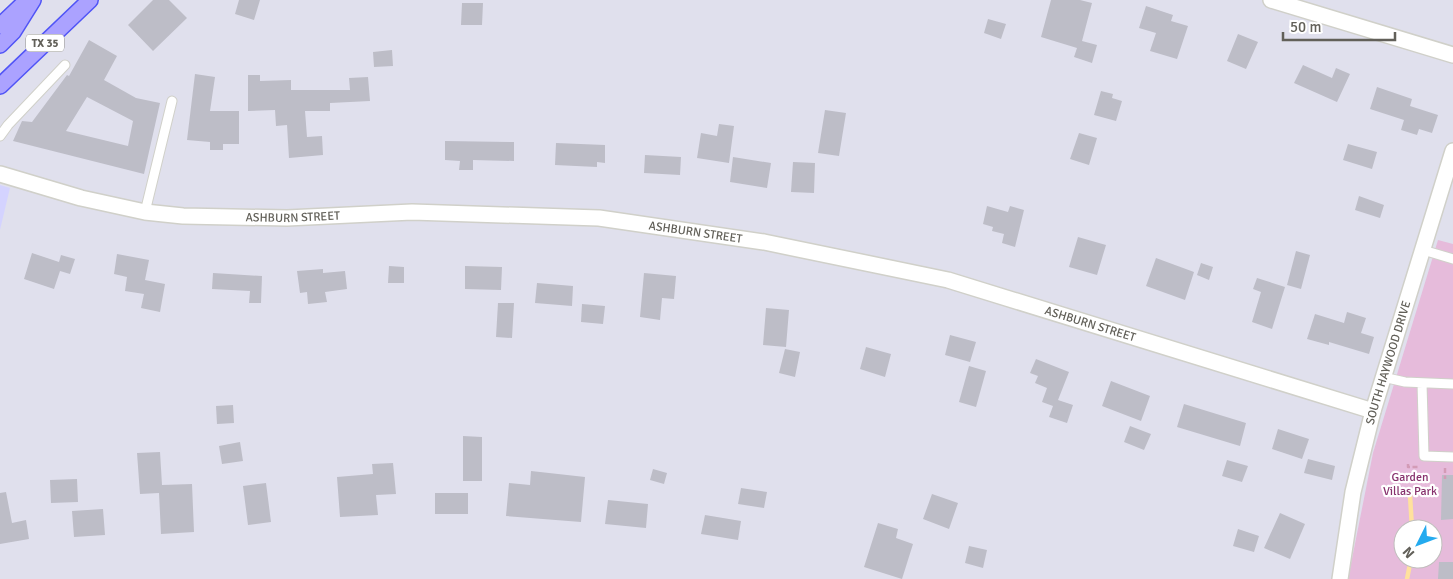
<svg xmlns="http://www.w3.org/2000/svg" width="1453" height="579" viewBox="0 0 1453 579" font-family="Signika,sans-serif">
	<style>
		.commercial { fill: #d4d3ff }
		.green { fill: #e6bbdb; fill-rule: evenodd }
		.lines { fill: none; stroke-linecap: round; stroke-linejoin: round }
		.stream { stroke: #ffe19d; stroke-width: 4.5 }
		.building { fill: #bdbdc7; fill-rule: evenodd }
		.lane-casing { stroke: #d0d0c9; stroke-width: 11 }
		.street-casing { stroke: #d0d0c9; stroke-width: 18 }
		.primary-casing { stroke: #5054f6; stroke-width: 18 }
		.path { stroke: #d39bb6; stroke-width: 2.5; stroke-dasharray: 5 2.5; stroke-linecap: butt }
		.lane { stroke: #fff; stroke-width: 9 }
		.street { stroke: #fff; stroke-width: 15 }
		.primary { stroke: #aba2ff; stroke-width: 15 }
		.labels { text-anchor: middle; stroke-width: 4.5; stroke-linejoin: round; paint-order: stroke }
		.shield { fill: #fff; stroke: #91908b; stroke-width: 1 }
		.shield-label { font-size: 11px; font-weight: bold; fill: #626059 }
		.street-label { font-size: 12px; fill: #626059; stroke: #fff }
		.park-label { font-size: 12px; fill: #87326d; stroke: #fff }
	</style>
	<rect width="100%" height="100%" fill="#e0e0ed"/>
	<path class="commercial" d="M 0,185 L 10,188 L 0,230 Z"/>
	<path class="green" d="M 1438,240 L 1453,244 L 1453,579 L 1348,579 L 1373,453 ZM 1403,529 L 1433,529 L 1433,559 L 1403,559 Z"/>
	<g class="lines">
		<path class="stream" d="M 1410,495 L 1412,529
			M 1407,579 L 1411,559"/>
	</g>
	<path class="building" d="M 153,0 L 169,0 L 187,18 L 153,51 L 128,25 Z
		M 239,0 L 260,0 L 254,20 L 235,14 Z
		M 1051,0 L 1080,0 L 1092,3 L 1082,41 L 1097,45 L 1092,63 L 1074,57 L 1077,48 L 1041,37 Z
		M 462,3 L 483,3 L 482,25 L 461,25 Z
		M 1146,6 L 1173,15 L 1171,21 L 1188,26 L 1177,59 L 1150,51 L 1156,33 L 1139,28 Z
		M 988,19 L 1006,24 L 1001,39 L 984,33 Z
		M 1238,34 L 1258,42 L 1246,69 L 1227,61 Z
		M 89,40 L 117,56 L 104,80 L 136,98 L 160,103 L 144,174 L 13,141 L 22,121 L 32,122 L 67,75 L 69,76 ZM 87,97 L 133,121 L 128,146 L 66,131 Z
		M 392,50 L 393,66 L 374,67 L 373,52 Z
		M 1303,65 L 1332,78 L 1336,68 L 1350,74 L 1337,102 L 1294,83 Z
		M 195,74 L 215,77 L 210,111 L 239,111 L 239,144 L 223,144 L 223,150 L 210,150 L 210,142 L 187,140 Z
		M 248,75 L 260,75 L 260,81 L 291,80 L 291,90 L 350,90 L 349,78 L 368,77 L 370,101 L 330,103 L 330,111 L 305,111 L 307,137 L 322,136 L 323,155 L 289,158 L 287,125 L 276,126 L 275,110 L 248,111 Z
		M 1377,87 L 1412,99 L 1410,106 L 1438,115 L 1432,133 L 1419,129 L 1417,135 L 1401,130 L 1404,120 L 1370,109 Z
		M 1101,91 L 1113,94 L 1112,98 L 1122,101 L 1116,121 L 1094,115 Z
		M 825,110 L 846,113 L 839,156 L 818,153 Z
		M 719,124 L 734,126 L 729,163 L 697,158 L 701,133 L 717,136 Z
		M 1079,133 L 1097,138 L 1089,165 L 1070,159 Z
		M 445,141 L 514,142 L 514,161 L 473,160 L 473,170 L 459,170 L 460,161 L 445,160 Z
		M 556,143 L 605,145 L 605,163 L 597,162 L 597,167 L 555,165 Z
		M 1348,144 L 1377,152 L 1372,169 L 1343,160 Z
		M 645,155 L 681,157 L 680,175 L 644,173 Z
		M 733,157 L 771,163 L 767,188 L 730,182 Z
		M 793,162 L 815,163 L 814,193 L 791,192 Z
		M 1359,196 L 1384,205 L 1380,218 L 1355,210 Z
		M 987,206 L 1008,212 L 1010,206 L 1024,210 L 1015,247 L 1002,243 L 1004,234 L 992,231 L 993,227 L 983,224 Z
		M 1078,237 L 1106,245 L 1097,275 L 1069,267 Z
		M 1296,251 L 1310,255 L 1301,289 L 1287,285 Z
		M 32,253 L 59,262 L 61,255 L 75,259 L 70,274 L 60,271 L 54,289 L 24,279 Z
		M 117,254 L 149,260 L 145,280 L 165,284 L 160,312 L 141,308 L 144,294 L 125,291 L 127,277 L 114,274 Z
		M 1156,258 L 1194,272 L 1185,300 L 1146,286 Z
		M 1201,263 L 1213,267 L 1209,280 L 1197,275 Z
		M 389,266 L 404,267 L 404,283 L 388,283 Z
		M 465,266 L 502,267 L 501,290 L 465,289 Z
		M 323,269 L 323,273 L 345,271 L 347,289 L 325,292 L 327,302 L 308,304 L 307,292 L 300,293 L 297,271 Z
		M 213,273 L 262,276 L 261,303 L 249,303 L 250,291 L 212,289 Z
		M 644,273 L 676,276 L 674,299 L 662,298 L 660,320 L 640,317 Z
		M 1257,278 L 1285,287 L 1272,329 L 1252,322 L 1261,292 L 1253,289 Z
		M 537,283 L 573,286 L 572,306 L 535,303 Z
		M 498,303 L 514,303 L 512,338 L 496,337 Z
		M 582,304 L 605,306 L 603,324 L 581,322 Z
		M 766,308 L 789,310 L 786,347 L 763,345 Z
		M 1347,312 L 1366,318 L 1361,333 L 1374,337 L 1369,354 L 1329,342 L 1329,345 L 1307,339 L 1315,314 L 1344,323 Z
		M 950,335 L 976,342 L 970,362 L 945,355 Z
		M 866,347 L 891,354 L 885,377 L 860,369 Z
		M 785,349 L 800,352 L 795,377 L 779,373 Z
		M 1036,359 L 1069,372 L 1058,400 L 1073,405 L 1067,423 L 1049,417 L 1053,406 L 1042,402 L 1047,388 L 1035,383 L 1038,376 L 1030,373 Z
		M 969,366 L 986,371 L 976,407 L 959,402 Z
		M 1111,381 L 1150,396 L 1141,421 L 1102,406 Z
		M 1184,404 L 1246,423 L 1240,446 L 1177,427 Z
		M 233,405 L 234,423 L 217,424 L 216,406 Z
		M 1130,426 L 1151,434 L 1144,450 L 1124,442 Z
		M 1278,429 L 1309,439 L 1302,459 L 1272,449 Z
		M 463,436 L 482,437 L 482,481 L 463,481 Z
		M 240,442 L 243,461 L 222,464 L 219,446 Z
		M 160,452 L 162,485 L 192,484 L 194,532 L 161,534 L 159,493 L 140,494 L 137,453 Z
		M 1308,459 L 1335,466 L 1332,480 L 1304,473 Z
		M 1227,460 L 1248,466 L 1242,482 L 1222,476 Z
		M 393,463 L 396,494 L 376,495 L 378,515 L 340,517 L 337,477 L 373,474 L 372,464 Z
		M 653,469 L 667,473 L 664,484 L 650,480 Z
		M 531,471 L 585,477 L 581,522 L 506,516 L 509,483 L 530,485 Z
		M 1442,475 L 1453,475 L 1453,519 L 1441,520 Z
		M 77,479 L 78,502 L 51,503 L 50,480 Z
		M 266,483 L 271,522 L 248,525 L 243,486 Z
		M 741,488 L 767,492 L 764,508 L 738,504 Z
		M 6,492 L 12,523 L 26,520 L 29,539 L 0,544 L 0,493 Z
		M 435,493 L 468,493 L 468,514 L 435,514 Z
		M 932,494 L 958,503 L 949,529 L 923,519 Z
		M 608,500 L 648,504 L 646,528 L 605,524 Z
		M 103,509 L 105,535 L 74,537 L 72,511 Z
		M 1280,513 L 1305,524 L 1290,559 L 1264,548 Z
		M 705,515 L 741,521 L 738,540 L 701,534 Z
		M 878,523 L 898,529 L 896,538 L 913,544 L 902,579 L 864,567 Z
		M 1238,529 L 1259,536 L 1254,552 L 1233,546 Z
		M 969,546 L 987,550 L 983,568 L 965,563 Z
		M 1439,562 L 1453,562 L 1453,579 L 1438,579 Z"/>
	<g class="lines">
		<g class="lane-casing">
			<path id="lane" d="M 0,136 L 8,125 L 65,65
				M 145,212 L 172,101
				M 1423,250 L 1453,259
				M 1383,377 L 1405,382 L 1453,384
				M 1422,383 L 1424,456 L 1453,457"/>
		</g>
		<g class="street-casing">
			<g id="street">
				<path d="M 1271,0 L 1453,55"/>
				<path id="s1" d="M 0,174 L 81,198 L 145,212 L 183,216 L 287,218 L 412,212 L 599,218 L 764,242 L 948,280 L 1373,411"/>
				<path id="s2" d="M 1340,579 L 1353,492 L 1373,411 L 1453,151"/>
			</g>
		</g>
		<g class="primary-casing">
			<path id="primary" d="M 0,26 L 23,4
				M 0,45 L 13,32 L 33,0
				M 0,86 L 90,0"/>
		</g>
		<path class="path" d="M 1408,464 L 1408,467 L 1419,467
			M 1445,468 L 1445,479"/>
		<use href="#lane" class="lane"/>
		<use href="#street" class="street"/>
		<use href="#primary" class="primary"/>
	</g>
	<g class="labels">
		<rect class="shield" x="26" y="34.5" width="38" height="17" rx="4"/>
		<g class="shield-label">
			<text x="45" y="47">TX 35</text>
		</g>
		<g class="street-label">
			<text dy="4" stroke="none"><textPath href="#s1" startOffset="298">ASHBURN STREET</textPath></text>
			<text dy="4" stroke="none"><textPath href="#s1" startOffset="702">ASHBURN STREET</textPath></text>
			<text dy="4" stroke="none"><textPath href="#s1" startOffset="1108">ASHBURN STREET</textPath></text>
			<text dy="4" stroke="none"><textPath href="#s2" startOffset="222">SOUTH HAYWOOD DRIVE</textPath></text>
		</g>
		<g class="park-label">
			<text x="1410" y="481">Garden<tspan x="1410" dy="14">Villas Park</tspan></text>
		</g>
	</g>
	<g transform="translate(1418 544) rotate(228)"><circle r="24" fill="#ffffff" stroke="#c0bfbd"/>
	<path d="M0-4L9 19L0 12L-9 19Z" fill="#24abef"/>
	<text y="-8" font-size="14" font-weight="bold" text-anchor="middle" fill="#626059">N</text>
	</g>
	<path d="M1283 32v8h112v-8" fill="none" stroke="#626059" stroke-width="2.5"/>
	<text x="1290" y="32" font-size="15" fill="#626059" stroke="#ffffff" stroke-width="4" paint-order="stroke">50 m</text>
</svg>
